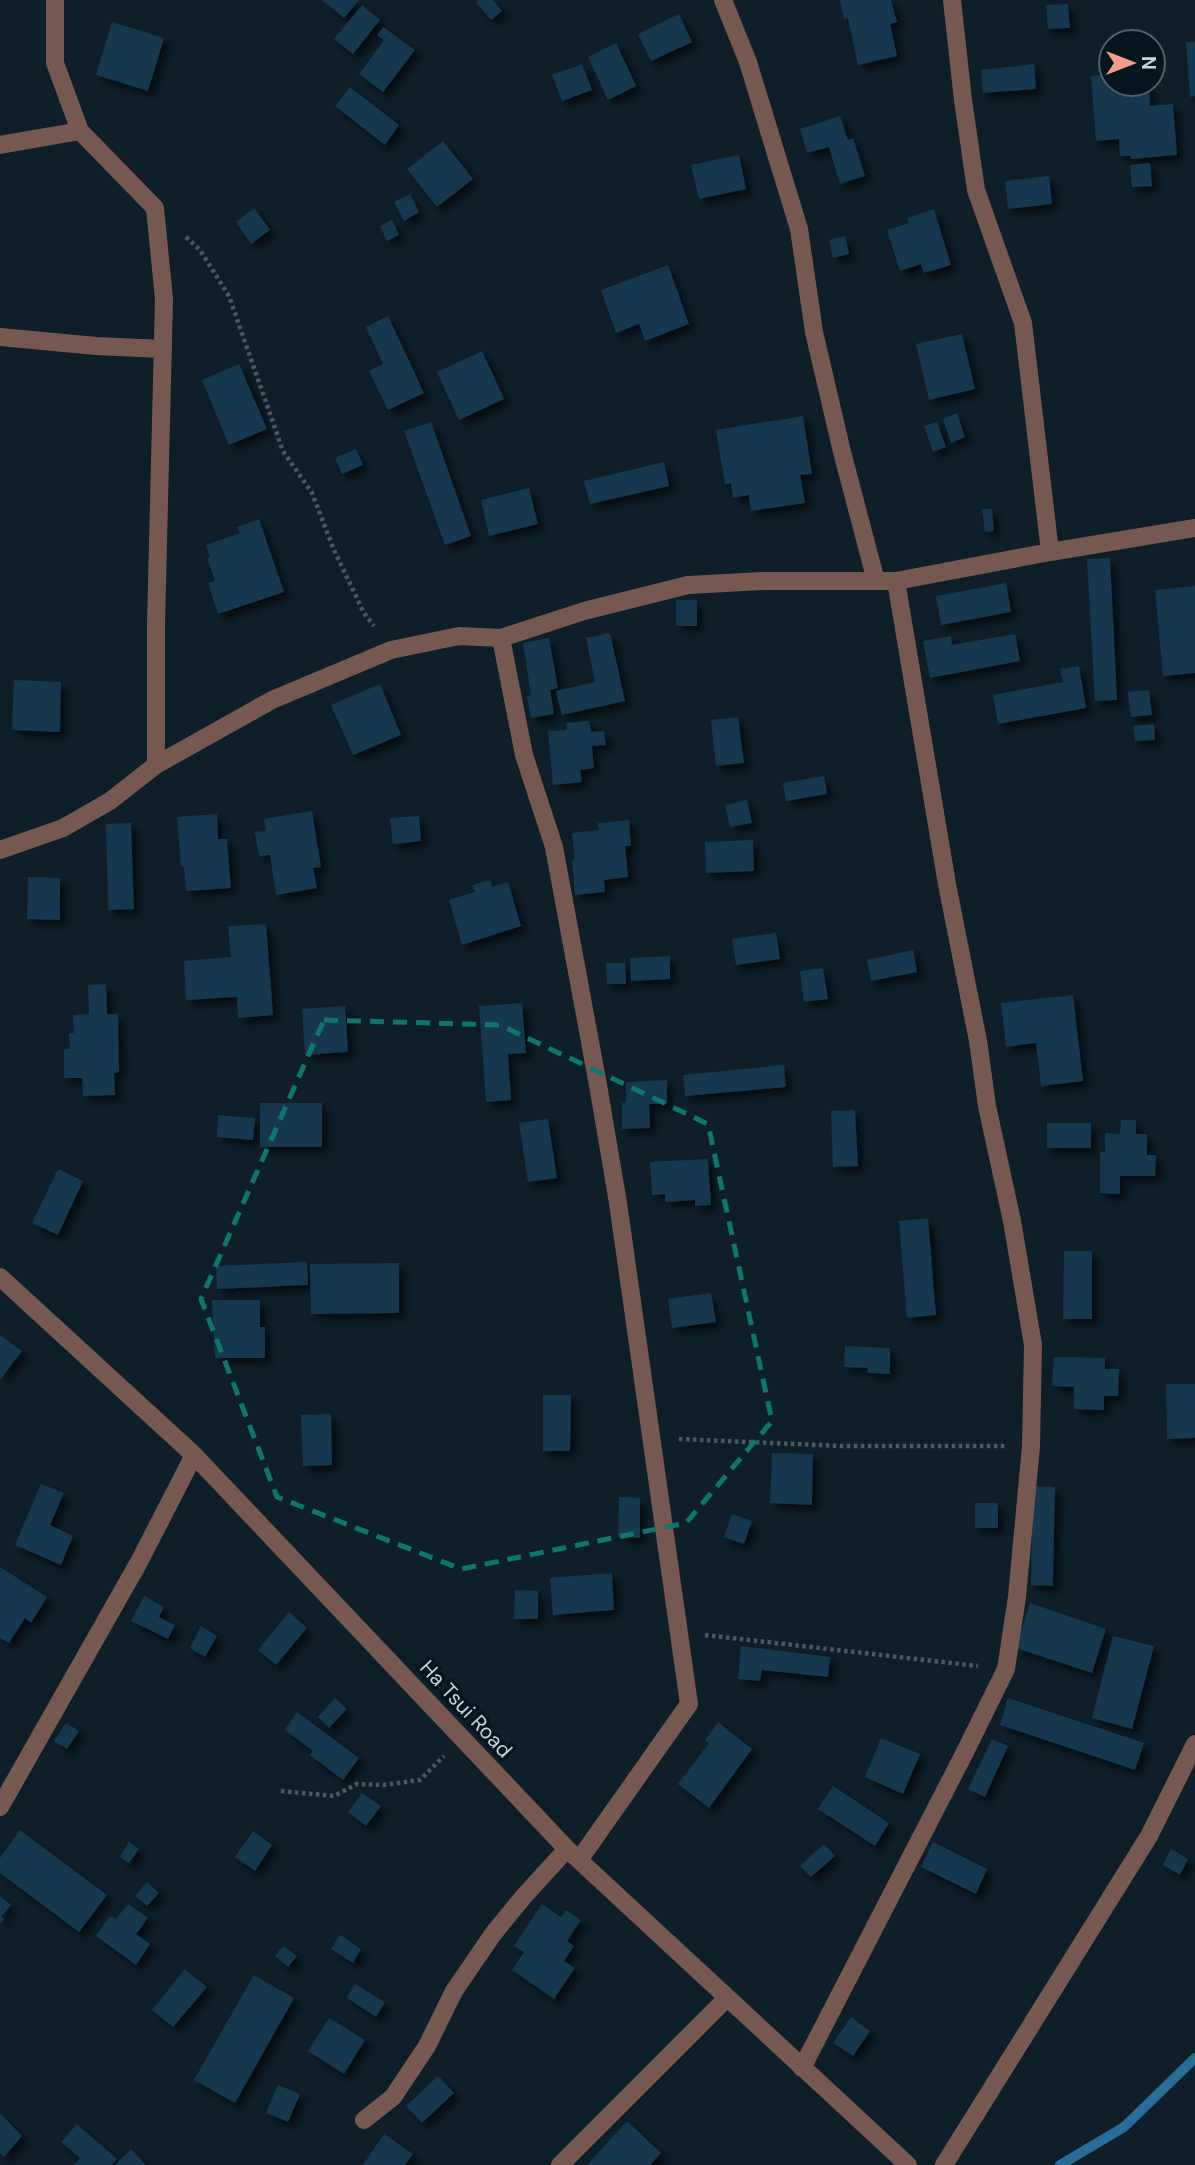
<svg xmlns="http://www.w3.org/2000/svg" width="1195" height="2165" viewBox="0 0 1195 2165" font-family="'DM Sans',sans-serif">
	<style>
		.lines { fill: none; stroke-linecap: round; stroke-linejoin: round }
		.stream { stroke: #276d98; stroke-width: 10 }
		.building { fill: #14384f; filter: url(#shadow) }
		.path { stroke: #495963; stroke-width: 4.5; stroke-dasharray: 3.5 3.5; stroke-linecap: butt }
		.minor { stroke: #775850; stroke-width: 18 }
		.marked { fill: none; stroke: #0f766e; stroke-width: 5; stroke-dasharray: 14 9; stroke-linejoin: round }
		.labels { text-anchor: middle; stroke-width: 7; stroke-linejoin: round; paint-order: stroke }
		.street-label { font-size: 21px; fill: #c8d3db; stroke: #051520 }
	</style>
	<defs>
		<filter id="shadow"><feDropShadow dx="6" dy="6" stdDeviation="3.5" flood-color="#0009"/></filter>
	</defs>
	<rect width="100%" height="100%" fill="#0e1f2a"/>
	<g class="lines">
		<path class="stream" d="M 1060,2165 L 1124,2127 L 1195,2058"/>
	</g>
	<path class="building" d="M 322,0 L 359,0 L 344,18 Z
		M 478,0 L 493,0 L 502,11 L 491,20 L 476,2 Z
		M 840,0 L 891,0 L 897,22 L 890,24 L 897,56 L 858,65 L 848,18 L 844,19 Z
		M 1068,4 L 1070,28 L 1048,29 L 1046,5 Z
		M 362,5 L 380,20 L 353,54 L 334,39 Z
		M 679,14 L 692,42 L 651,61 L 638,34 Z
		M 112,22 L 164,38 L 148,91 L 96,75 Z
		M 383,27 L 415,50 L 383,92 L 359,74 L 384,40 L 377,35 Z
		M 1186,42 L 1195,42 L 1195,96 L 1190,97 Z
		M 616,43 L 636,86 L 608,100 L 588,57 Z
		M 582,64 L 592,90 L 562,101 L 552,75 Z
		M 1034,64 L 1036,89 L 983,93 L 981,70 Z
		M 1111,74 L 1111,84 L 1149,84 L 1150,106 L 1173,104 L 1177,155 L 1131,159 L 1130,156 L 1120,156 L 1119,139 L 1096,141 L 1091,76 Z
		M 350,87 L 399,125 L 385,145 L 335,106 Z
		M 840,116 L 848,140 L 853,138 L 865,176 L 840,184 L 829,147 L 807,153 L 800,129 Z
		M 443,141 L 473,179 L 437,207 L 407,169 Z
		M 739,155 L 746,189 L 699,199 L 691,165 Z
		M 1150,163 L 1152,186 L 1132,187 L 1130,165 Z
		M 1049,176 L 1052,204 L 1008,209 L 1005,181 Z
		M 410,194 L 419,212 L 404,221 L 394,202 Z
		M 254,208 L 270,230 L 251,244 L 236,222 Z
		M 934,209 L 951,265 L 924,273 L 921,264 L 900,271 L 887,230 L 909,223 L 907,218 Z
		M 392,220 L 399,235 L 387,241 L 380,226 Z
		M 845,236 L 849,254 L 833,258 L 829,240 Z
		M 668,265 L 689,324 L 645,341 L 639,324 L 616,333 L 601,290 Z
		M 388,316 L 424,393 L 388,410 L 369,371 L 383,364 L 366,327 Z
		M 962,334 L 975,389 L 929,400 L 916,344 Z
		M 482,351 L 504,399 L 459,420 L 437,372 Z
		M 239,364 L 267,429 L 229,445 L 202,380 Z
		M 957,413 L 965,437 L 951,443 L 943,419 Z
		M 803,416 L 812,474 L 800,475 L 805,503 L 751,511 L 749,495 L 733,498 L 731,483 L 725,484 L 716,430 Z
		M 431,422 L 471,536 L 445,545 L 404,431 Z
		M 937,422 L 946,447 L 933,452 L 924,426 Z
		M 356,449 L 363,465 L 342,474 L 335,458 Z
		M 664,462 L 669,486 L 590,504 L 584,481 Z
		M 529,488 L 538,524 L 489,536 L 481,500 Z
		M 982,509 L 992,509 L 994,531 L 985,532 Z
		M 259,519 L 284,592 L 218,614 L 208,583 L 215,581 L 207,558 L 210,557 L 206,545 L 240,533 L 237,527 Z
		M 1110,558 L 1117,700 L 1095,701 L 1087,559 Z
		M 1006,583 L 1011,612 L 941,625 L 936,596 Z
		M 1195,586 L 1195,673 L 1163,676 L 1155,590 Z
		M 676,600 L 697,600 L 697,626 L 676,626 Z
		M 610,633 L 625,701 L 562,715 L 556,691 L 595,682 L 586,638 Z
		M 1015,634 L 1020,661 L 930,678 L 923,641 L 951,636 L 952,645 Z
		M 549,638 L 558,688 L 550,690 L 554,714 L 531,718 L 527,696 L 531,695 L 523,643 Z
		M 1079,666 L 1086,708 L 998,724 L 993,695 L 1063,682 L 1060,669 Z
		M 14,680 L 61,682 L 60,732 L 12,730 Z
		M 380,684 L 401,735 L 353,755 L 331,705 Z
		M 1149,690 L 1152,715 L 1131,717 L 1128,692 Z
		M 738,717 L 744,763 L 716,766 L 711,720 Z
		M 589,721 L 591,732 L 604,731 L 606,745 L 592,746 L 594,768 L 580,770 L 582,782 L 553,785 L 548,731 L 567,730 L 566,723 Z
		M 1154,724 L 1155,740 L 1135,741 L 1133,726 Z
		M 824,776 L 827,794 L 786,801 L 783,783 Z
		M 747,800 L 752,823 L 730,827 L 725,805 Z
		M 312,811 L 321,867 L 313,868 L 317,888 L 276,895 L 270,855 L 259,856 L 255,832 L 266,831 L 264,819 Z
		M 217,814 L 218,839 L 227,839 L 231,888 L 186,891 L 184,867 L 181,867 L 177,817 Z
		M 419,816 L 421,841 L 393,844 L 390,818 Z
		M 629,820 L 631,846 L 625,846 L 628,877 L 604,880 L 605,892 L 575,895 L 572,860 L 575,859 L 572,833 L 599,830 L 598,823 Z
		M 131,823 L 134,909 L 108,910 L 106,824 Z
		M 753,840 L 754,871 L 706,873 L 705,842 Z
		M 28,877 L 60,878 L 60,920 L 27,919 Z
		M 490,880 L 492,887 L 508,882 L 521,926 L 462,945 L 449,900 L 475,892 L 472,885 Z
		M 266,924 L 273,1015 L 238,1018 L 237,997 L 186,1000 L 184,961 L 231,957 L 228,926 Z
		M 776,933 L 780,959 L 736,965 L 732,939 Z
		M 913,950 L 917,972 L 871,981 L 867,960 Z
		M 670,956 L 670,979 L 631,981 L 630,958 Z
		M 606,963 L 625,963 L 626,984 L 607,984 Z
		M 823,968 L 828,999 L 804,1002 L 800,971 Z
		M 106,984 L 107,1014 L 118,1014 L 119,1072 L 114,1073 L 115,1095 L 83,1096 L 82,1078 L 64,1078 L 64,1049 L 70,1049 L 69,1033 L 74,1033 L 73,1015 L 89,1014 L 88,985 Z
		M 1073,995 L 1083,1081 L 1041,1086 L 1036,1043 L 1006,1047 L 1001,1003 Z
		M 522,1003 L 526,1053 L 508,1054 L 511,1100 L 486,1102 L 479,1006 Z
		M 345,1006 L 348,1052 L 305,1055 L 302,1009 Z
		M 784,1065 L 786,1087 L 685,1096 L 683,1075 Z
		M 667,1080 L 667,1104 L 649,1104 L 650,1128 L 622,1129 L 622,1103 L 626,1103 L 626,1082 Z
		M 260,1103 L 322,1103 L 322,1147 L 260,1147 Z
		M 855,1110 L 858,1166 L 833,1167 L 831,1111 Z
		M 218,1115 L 255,1118 L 253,1140 L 217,1137 Z
		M 548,1119 L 557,1178 L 528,1182 L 519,1123 Z
		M 1121,1120 L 1136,1120 L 1136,1134 L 1147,1134 L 1147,1155 L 1156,1155 L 1155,1176 L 1120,1176 L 1120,1194 L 1100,1193 L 1100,1152 L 1105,1152 L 1105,1133 L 1120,1134 Z
		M 1047,1123 L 1091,1123 L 1091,1148 L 1047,1148 Z
		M 708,1159 L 711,1205 L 695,1206 L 695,1200 L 665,1202 L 665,1194 L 652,1195 L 650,1162 Z
		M 58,1169 L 83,1181 L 58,1235 L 32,1223 Z
		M 928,1218 L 936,1315 L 907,1318 L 899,1221 Z
		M 1064,1251 L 1092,1251 L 1092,1319 L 1063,1319 Z
		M 307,1262 L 308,1285 L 217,1289 L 216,1266 Z
		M 399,1263 L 399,1313 L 311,1314 L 310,1264 Z
		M 711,1293 L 716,1322 L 672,1328 L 668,1299 Z
		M 212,1300 L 260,1300 L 260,1327 L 265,1327 L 265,1358 L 215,1358 Z
		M 0,1335 L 22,1351 L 0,1380 Z
		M 845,1346 L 890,1348 L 890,1374 L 867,1373 L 868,1368 L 844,1367 Z
		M 1054,1357 L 1105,1358 L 1105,1369 L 1119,1369 L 1118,1396 L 1104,1396 L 1104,1410 L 1074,1409 L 1074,1387 L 1052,1386 Z
		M 1166,1384 L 1195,1384 L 1195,1438 L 1167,1439 Z
		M 543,1395 L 571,1395 L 570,1451 L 543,1451 Z
		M 331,1414 L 332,1465 L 303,1466 L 301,1415 Z
		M 772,1453 L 813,1454 L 812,1505 L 770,1503 Z
		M 41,1484 L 64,1493 L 50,1525 L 73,1536 L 61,1565 L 15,1545 Z
		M 1033,1486 L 1055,1487 L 1053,1586 L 1031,1585 Z
		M 619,1497 L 640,1498 L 640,1538 L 618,1537 Z
		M 975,1503 L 998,1503 L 998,1528 L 975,1528 Z
		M 732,1514 L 752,1521 L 744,1544 L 724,1537 Z
		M 0,1567 L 47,1597 L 31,1623 L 25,1618 L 9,1643 L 0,1638 Z
		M 612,1573 L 614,1610 L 553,1615 L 550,1578 Z
		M 515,1590 L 538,1591 L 538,1619 L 514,1619 Z
		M 144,1596 L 164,1607 L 159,1617 L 175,1625 L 168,1639 L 131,1621 Z
		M 1030,1603 L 1106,1629 L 1092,1673 L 1016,1648 Z
		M 289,1612 L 307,1628 L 276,1665 L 258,1650 Z
		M 201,1626 L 217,1636 L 205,1657 L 190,1648 Z
		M 1113,1636 L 1154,1646 L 1132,1729 L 1092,1718 Z
		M 741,1646 L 830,1657 L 828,1677 L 762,1670 L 760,1681 L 738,1679 Z
		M 335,1698 L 347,1709 L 329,1728 L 318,1717 Z
		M 1008,1698 L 1144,1743 L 1135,1770 L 1000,1725 Z
		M 297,1712 L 359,1758 L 343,1780 L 310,1755 L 313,1751 L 285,1730 Z
		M 718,1722 L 752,1749 L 709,1808 L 678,1784 L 709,1743 L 705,1740 Z
		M 66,1723 L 79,1731 L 67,1749 L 54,1741 Z
		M 881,1738 L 920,1754 L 903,1794 L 865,1777 Z
		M 992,1739 L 1008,1746 L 985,1797 L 968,1789 Z
		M 833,1786 L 889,1823 L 875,1846 L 818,1809 Z
		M 362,1793 L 381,1806 L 366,1826 L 348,1812 Z
		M 20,1830 L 107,1895 L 79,1932 L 0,1873 L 0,1858 Z
		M 253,1831 L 272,1845 L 255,1871 L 235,1857 Z
		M 129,1842 L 139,1849 L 129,1863 L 120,1857 Z
		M 933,1842 L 987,1869 L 976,1894 L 921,1867 Z
		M 824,1844 L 835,1856 L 811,1877 L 800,1866 Z
		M 1171,1849 L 1188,1859 L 1180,1875 L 1163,1865 Z
		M 147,1882 L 159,1893 L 147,1906 L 135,1896 Z
		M 0,1896 L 11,1905 L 1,1917 L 4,1919 L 0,1924 Z
		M 128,1904 L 148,1918 L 136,1934 L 150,1944 L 136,1965 L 96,1936 L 110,1916 L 116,1919 Z
		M 542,1904 L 561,1917 L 566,1910 L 581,1920 L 567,1941 L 574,1946 L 564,1961 L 575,1968 L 554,1999 L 512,1970 L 524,1952 L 514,1946 Z
		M 340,1935 L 361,1949 L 353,1963 L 331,1949 Z
		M 283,1946 L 297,1956 L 288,1967 L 275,1956 Z
		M 185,1969 L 207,1987 L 173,2027 L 152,2010 Z
		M 254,1975 L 294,1998 L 235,2103 L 194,2080 Z
		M 355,1984 L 385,2002 L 376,2017 L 347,1998 Z
		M 851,2017 L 870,2031 L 853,2056 L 833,2043 Z
		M 329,2018 L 365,2040 L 344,2074 L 308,2051 Z
		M 438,2076 L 454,2093 L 422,2123 L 406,2106 Z
		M 278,2085 L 300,2094 L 288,2122 L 266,2113 Z
		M 0,2113 L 22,2136 L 4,2157 L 0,2153 Z
		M 627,2121 L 661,2153 L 650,2165 L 587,2165 Z
		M 77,2124 L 117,2159 L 112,2165 L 74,2165 L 80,2158 L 61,2142 Z
		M 384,2134 L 413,2154 L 405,2165 L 363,2165 Z
		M 131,2149 L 146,2165 L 115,2165 Z"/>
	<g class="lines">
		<path class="path" d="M 186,237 L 200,250 L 229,296 L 283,451 L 312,493 L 334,550 L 364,613 L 374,626
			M 679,1439 L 841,1446 L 1006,1446
			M 705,1635 L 978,1666
			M 281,1791 L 334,1796 L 357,1784 L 383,1785 L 420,1780 L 444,1756"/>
		<path class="minor" d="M 723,0 L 748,62 L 799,229 L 814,332 L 842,452 L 876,581
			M 952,0 L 963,100 L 976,190 L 1023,323 L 1050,552
			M 0,145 L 80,131
			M 0,337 L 96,346 L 163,349
			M 501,638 L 524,755 L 554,847 L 598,1085 L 618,1203 L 689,1704 L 579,1860
			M 156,765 L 272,700 L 391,650 L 459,636 L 501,638 L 584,611 L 688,585 L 762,581 L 896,581 L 1050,552 L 1195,528
			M 0,850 L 63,828 L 110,801 L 156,765 L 156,624 L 164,299 L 155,208 L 80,131 L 55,63 L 55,0
			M 0,1277 L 194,1455 L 567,1849 L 908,2165
			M 0,1807 L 139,1562 L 194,1455
			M 802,2068 L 964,1754 L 1006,1669 L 1017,1597 L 1031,1446 L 1033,1345 L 1012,1221 L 987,1106 L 978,1041 L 947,884 L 896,581
			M 364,2120 L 393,2097 L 427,2046 L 454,1991 L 493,1934 L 524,1896 L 567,1849
			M 560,2165 L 727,1998
			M 944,2165 L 1149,1836 L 1195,1744"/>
	</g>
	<path class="marked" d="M 324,1020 L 500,1025 L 708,1124 L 772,1421 L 686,1523 L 461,1569 L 277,1497 L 201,1299 Z"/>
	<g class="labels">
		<g class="street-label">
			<text transform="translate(466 1709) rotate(47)" y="7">Ha Tsui Road</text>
		</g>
	</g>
	<g transform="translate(1132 63) rotate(90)"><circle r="33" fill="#051520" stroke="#53616b" stroke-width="2"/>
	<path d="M0-5L12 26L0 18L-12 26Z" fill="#f49e89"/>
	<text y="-10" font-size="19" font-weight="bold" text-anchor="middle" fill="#c8d3db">N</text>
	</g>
</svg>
